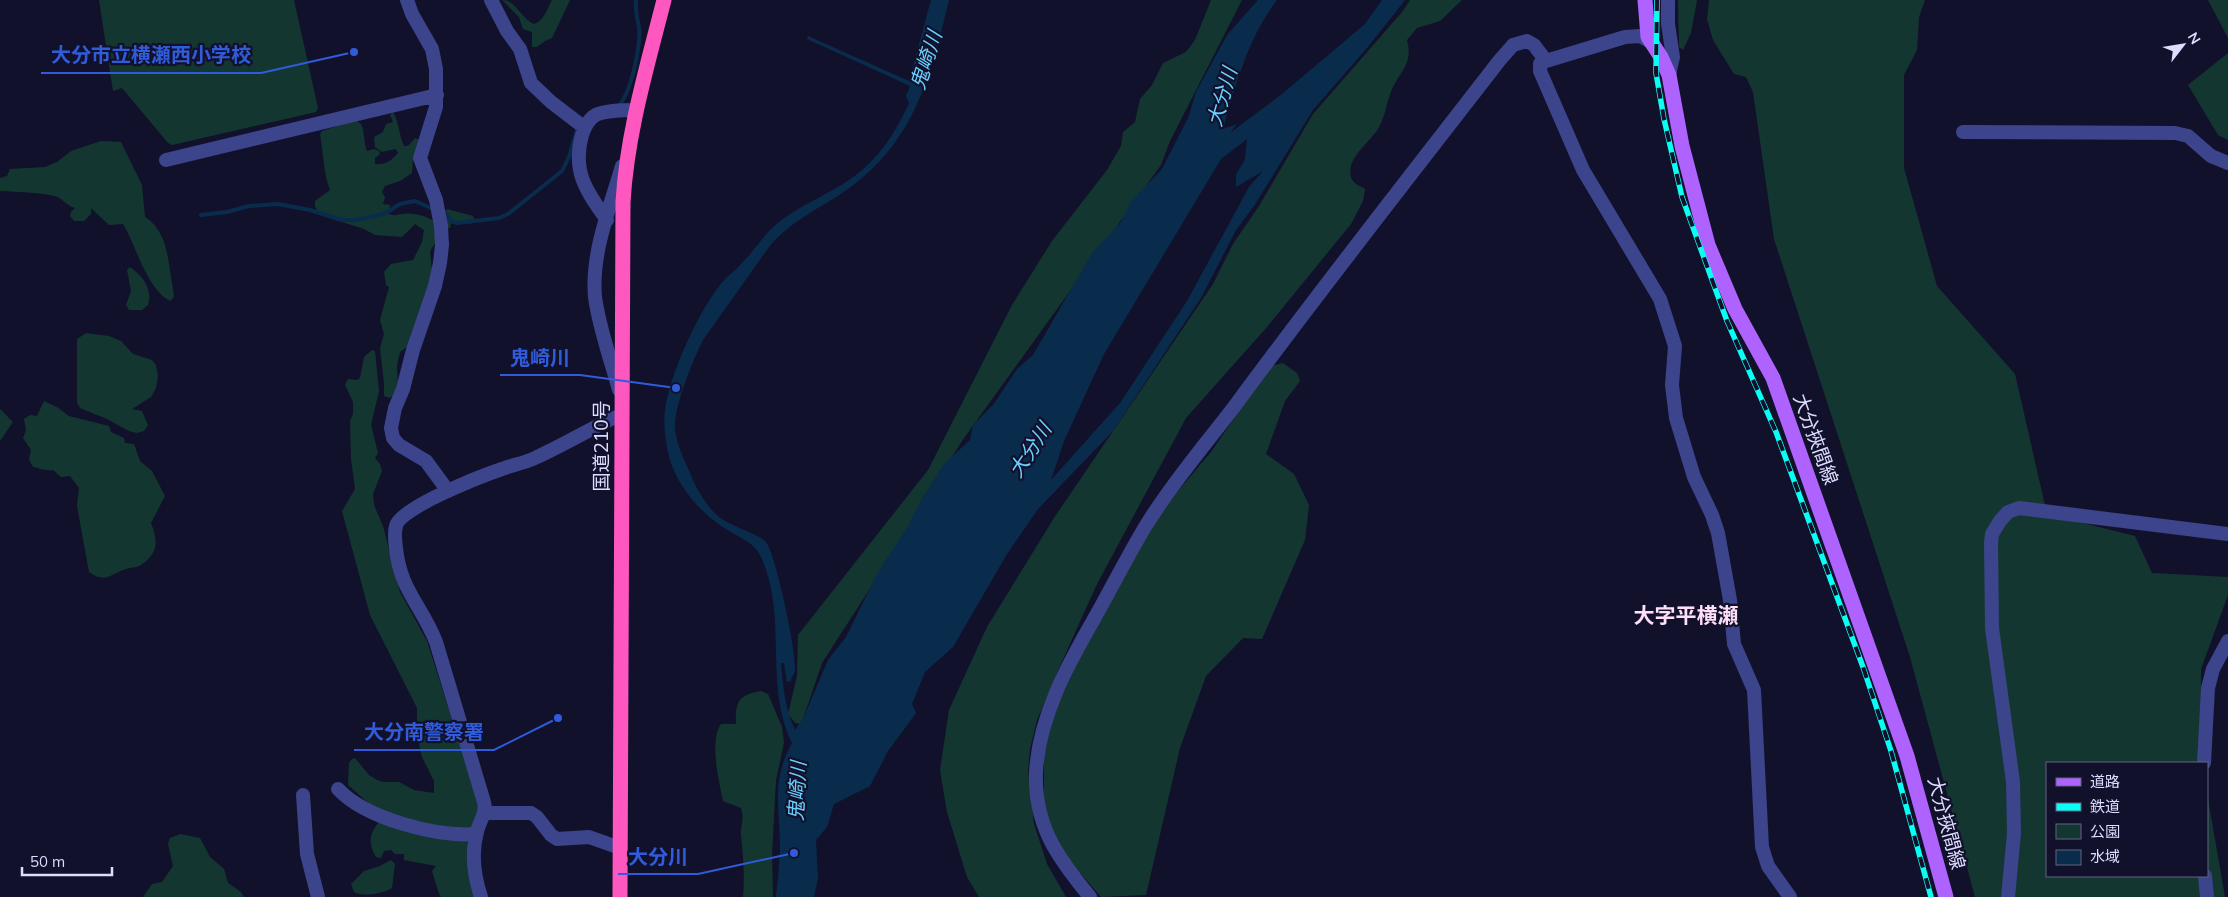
<svg xmlns="http://www.w3.org/2000/svg" width="2228" height="897" viewBox="0 0 2228 897" font-family="Mulish,'Noto Sans JP',sans-serif">
	<style>
		.green { fill: #143630 }
		.water { fill: #0a2c4c; fill-rule: evenodd }
		.lines { fill: none; stroke-linecap: round; stroke-linejoin: round }
		.stream { stroke: #0a2c4c; stroke-width: 4 }
		.minor { stroke: #3c448b; stroke-width: 14 }
		.major { stroke: #ae63ff; stroke-width: 15 }
		.highway { stroke: #ff57c0; stroke-width: 15 }
		.rail-casing { stroke: #08fff4; stroke-width: 5.5 }
		.rail { stroke: #12112c; stroke-width: 4; stroke-dasharray: 11; stroke-linecap: butt }
		.labels { text-anchor: middle; stroke-width: 4.5; stroke-linejoin: round; paint-order: stroke }
		.street-label { font-size: 19px; fill: #dcddff; stroke: #12112c }
		.water-label { font-size: 20px; font-style: italic; fill: #6ad0ff; stroke: #12112c }
		.quarter-label { font-size: 21px; font-weight: bold; fill: #ffdef8; stroke: #12112c }
		.leader { fill: none; stroke: #305cdc; stroke-width: 2 }
		.callout-dot { fill: #305cdc; stroke: #12112c; stroke-width: 2 }
		.callout-label { font-size: 20px; text-anchor: middle; font-weight: bold; fill: #305cdc; stroke: #12112c; stroke-width: 4.5; stroke-linejoin: round; paint-order: stroke }
	</style>
	<rect width="100%" height="100%" fill="#12112c"/>
	<path class="green" d="M 99,0 L 294,0 L 318,108 L 316,112 L 172,145 L 168,143 L 122,88 L 113,91 Z
		M 502,0 C 516,0 521,19 534,24 C 544,21 547,9 552,0 L 570,0 L 552,38 L 545,41 L 537,47 L 532,47 L 532,32 L 523,29 L 519,17 Z
		M 1211,0 L 1242,0 L 1170,141 L 1161,165 L 964,438 L 926,498 L 916,517 L 822,663 L 803,719 L 800,724 L 795,723 L 788,714 L 797,676 L 798,635 L 928,470 L 1012,305 L 1052,241 L 1107,170 L 1121,146 L 1123,132 L 1135,122 L 1140,99 L 1152,85 L 1163,63 L 1186,52 L 1195,40 Z
		M 1410,0 L 1462,0 L 1440,21 L 1417,28 L 1407,40 C 1413,63 1402,69 1393,87 C 1387,99 1386,115 1379,127 C 1371,142 1346,157 1351,177 C 1352,183 1360,186 1365,189 L 1363,201 L 1351,224 L 1267,327 L 1186,418 L 1096,586 L 1060,666 L 1037,720 L 1030,749 L 1028,771 L 1034,824 L 1047,864 L 1066,897 L 979,897 L 967,877 L 947,812 L 940,770 L 949,710 L 987,627 L 1054,518 L 1213,284 L 1233,244 L 1259,206 L 1313,114 L 1403,11 Z
		M 1678,0 L 1697,0 L 1691,33 L 1683,50 L 1679,47 Z
		M 1709,0 L 1925,0 L 1919,17 L 1917,50 L 1904,75 L 1904,168 L 1937,286 L 2015,374 L 2047,514 L 2135,536 L 2152,573 L 2228,577 L 2228,595 L 2201,669 L 2201,763 L 2047,763 L 2047,876 L 2207,876 L 2207,793 L 2225,897 L 1975,897 L 1910,657 L 1774,239 L 1753,92 L 1746,77 L 1734,74 L 1713,40 L 1707,19 Z
		M 2208,0 L 2228,0 L 2228,38 Z
		M 2228,53 L 2228,140 L 2218,135 L 2188,85 Z
		M 393,112 C 399,122 399,135 404,146 L 408,146 L 415,138 L 419,140 L 418,150 L 413,159 L 412,173 L 400,181 L 385,186 L 382,192 L 385,197 L 383,204 L 390,205 L 389,214 C 395,216 396,215 401,214 C 412,212 425,215 434,221 L 438,239 L 430,251 L 432,271 L 429,290 L 411,344 L 400,352 C 399,357 397,363 397,368 C 397,380 401,389 390,398 L 384,396 L 384,383 L 380,348 L 384,334 L 380,320 L 389,287 L 386,285 L 384,272 L 391,264 L 413,260 L 422,242 L 424,230 L 415,224 L 402,237 L 375,235 L 364,229 L 320,215 L 315,207 L 315,201 L 330,190 C 324,176 323,151 320,134 L 322,131 L 355,120 L 361,124 C 365,131 363,140 367,151 L 374,149 L 379,151 L 380,154 L 375,158 L 375,164 C 385,165 391,161 398,153 L 396,149 L 382,152 L 375,147 L 374,137 L 383,132 L 386,124 L 393,122 L 390,115 Z
		M 101,141 L 121,142 L 142,185 L 145,217 C 169,232 168,264 173,289 L 174,297 L 170,301 C 146,288 136,245 123,224 L 109,225 L 91,208 L 91,214 L 84,221 L 74,221 L 70,216 L 71,212 L 75,208 C 67,206 62,198 55,196 C 37,192 18,192 0,191 L 0,178 L 7,176 L 10,169 L 45,167 L 57,162 L 71,151 Z
		M 447,209 L 473,216 L 474,219 L 470,224 L 451,222 L 450,228 L 447,228 L 444,213 Z
		M 130,267 C 143,276 153,290 148,305 L 142,310 L 129,310 L 126,305 L 131,291 L 127,270 Z
		M 86,333 L 109,336 L 121,341 L 133,354 L 152,360 L 156,365 L 158,376 L 156,388 L 151,397 L 132,409 L 142,411 L 148,425 L 144,431 L 137,433 L 129,431 L 107,419 L 80,408 L 77,403 L 77,339 Z
		M 372,350 L 375,351 L 379,391 L 371,425 L 378,453 L 375,458 L 380,464 L 382,471 L 373,494 L 374,505 L 383,526 L 400,592 L 427,641 L 479,804 C 478,823 476,829 458,835 L 467,841 L 476,897 L 441,897 C 438,893 434,877 432,871 L 436,866 L 404,860 L 404,854 L 395,854 L 391,850 L 384,851 L 381,858 L 376,857 C 366,841 371,829 384,817 L 348,785 L 349,763 L 352,759 L 355,758 L 369,775 L 377,780 L 383,782 L 399,782 L 414,790 L 434,793 L 434,781 L 422,757 L 417,735 L 417,708 L 370,615 L 342,511 L 355,489 L 351,459 L 350,421 L 353,414 L 353,402 L 345,385 L 348,379 L 357,380 L 360,378 L 364,357 Z
		M 1283,363 L 1297,373 L 1300,381 L 1285,401 L 1266,454 L 1294,474 L 1309,505 L 1305,540 L 1262,639 L 1243,638 L 1206,676 L 1180,748 L 1146,895 L 1101,897 L 1081,874 L 1068,864 L 1056,843 L 1044,807 L 1044,757 L 1050,729 L 1057,707 L 1085,646 L 1159,513 L 1211,452 L 1270,366 Z
		M 44,401 L 57,407 L 69,416 L 109,426 L 111,432 L 124,438 L 125,443 L 134,444 L 140,461 L 152,471 L 165,496 L 151,523 C 158,541 159,553 141,565 C 137,568 131,567 126,569 C 110,574 106,584 89,572 L 77,506 L 79,488 L 70,476 L 61,477 L 53,470 C 45,471 39,468 33,467 L 29,460 L 31,450 L 23,438 L 26,430 L 24,419 L 30,415 L 37,416 Z
		M 0,409 L 13,422 L 0,441 Z
		M 761,691 L 768,694 L 782,727 L 784,743 L 776,780 L 772,854 L 773,897 L 743,897 C 745,876 743,856 741,835 C 740,824 745,822 741,808 L 723,801 C 719,781 709,741 721,724 L 736,724 C 735,701 739,695 761,691 Z
		M 180,834 L 200,838 L 210,857 L 224,869 L 228,883 L 241,892 L 244,897 L 143,897 L 152,884 L 162,882 L 173,866 L 168,844 L 170,838 Z
		M 391,860 L 395,864 L 392,888 C 381,894 365,897 354,892 L 351,884 L 364,871 L 380,866 Z"/>
	<path class="water" d="M 931,0 L 949,0 C 931,75 915,141 848,189 C 821,208 790,221 769,247 L 703,340 C 693,360 673,408 675,430 C 677,445 684,459 690,473 C 696,488 706,506 719,517 C 730,526 759,534 766,542 C 776,555 797,654 795,671 C 794,676 791,676 791,681 L 787,682 L 784,663 L 781,663 C 783,686 785,710 795,730 L 803,719 L 828,660 L 846,637 L 878,572 L 908,526 L 921,500 L 944,464 L 970,440 L 973,425 L 993,405 L 1017,369 L 1033,355 L 1092,253 L 1121,222 L 1132,200 L 1162,169 L 1188,118 L 1196,92 L 1227,35 L 1258,0 L 1277,0 C 1248,38 1236,84 1223,129 L 1237,124 L 1230,133 L 1282,94 L 1365,24 L 1382,0 L 1405,0 L 1367,48 L 1313,110 L 1254,206 L 1236,230 L 1201,298 L 1113,431 L 1038,509 L 1007,554 L 953,647 L 925,672 L 912,704 L 916,713 L 888,751 L 870,786 L 834,804 L 827,827 L 816,840 L 818,878 L 814,897 L 776,897 C 778,879 780,860 780,842 C 779,804 772,779 792,743 C 763,685 789,614 760,555 C 754,542 738,537 726,529 C 702,514 679,489 670,460 C 666,446 663,425 665,410 C 670,373 700,307 725,279 C 730,274 737,269 742,263 C 755,250 764,234 779,222 C 798,207 822,197 843,184 C 876,163 893,138 909,103 L 906,96 L 910,86 L 807,39 L 808,36 L 909,81 ZM 1247,139 L 1245,159 L 1236,175 L 1236,187 L 1263,171 L 1249,187 L 1187,301 L 1120,403 L 1051,480 L 1064,441 L 1104,354 L 1221,159 Z"/>
	<g class="lines">
		<path class="stream" d="M 618,106 C 631,95 641,45 639,27 C 637,18 635,10 636,0
			M 443,210 L 451,221 L 457,223 L 499,218 L 508,214 L 562,171 L 569,157 L 578,126
			M 201,215 L 227,212 L 249,206 L 278,204 L 310,210 L 342,220 L 355,220 L 384,214 L 400,204 L 415,201 L 433,209"/>
		<path class="minor" d="M 407,0 L 412,14 L 432,49 L 436,69 L 436,107 L 420,158 L 436,200 L 441,226 L 442,245 L 440,263 L 435,286 L 413,350 L 403,389 L 395,408 L 391,428 L 393,438 L 399,445 L 426,461 L 448,491
			M 491,0 L 507,31 L 520,49 L 531,83 L 551,102 L 585,128
			M 1668,0 L 1668,24 L 1673,57 L 1669,75
			M 1649,41 L 1640,36 L 1625,37 L 1546,61 L 1540,64 L 1540,71 L 1583,170 L 1660,299 L 1675,346 L 1672,385 L 1676,418 L 1694,477 L 1712,515 L 1718,533 L 1730,600 L 1734,644 L 1754,690 L 1762,847 L 1768,866 L 1790,897
			M 1963,132 L 2175,133 L 2188,136 L 2211,156 L 2228,163
			M 166,160 L 437,95
			M 607,220 C 586,191 572,171 582,135 C 584,127 591,116 598,114 C 609,110 625,110 637,110
			M 619,390 C 611,360 599,328 595,297 C 591,253 610,208 622,166
			M 2204,763 L 2208,688 L 2213,669 L 2228,641
			M 338,789 C 366,819 437,837 476,834
			M 303,795 L 307,854 L 318,897
			M 485,813 L 531,813 L 537,817 L 551,835 L 557,839 L 589,837 L 620,848
			M 2205,876 L 2207,897
			M 481,897 C 474,876 471,854 477,832 C 479,821 487,814 484,802 L 436,642 C 422,606 400,590 396,548 C 395,541 394,533 396,526 C 399,508 484,475 502,469 C 513,465 524,463 535,458 C 561,446 587,431 613,418 L 621,417
			M 1090,897 C 1058,858 1034,826 1036,772 C 1039,717 1067,666 1094,619 C 1111,589 1127,557 1145,527 C 1171,485 1204,446 1234,407 C 1320,290 1410,176 1499,61 L 1513,45 L 1527,41 L 1534,45 L 1546,61
			M 2008,897 L 2014,833 L 2013,782 L 1992,628 L 1991,543 L 1992,534 L 2000,521 L 2008,512 L 2019,508 L 2228,534"/>
		<path class="major" d="M 1645,0 L 1648,37 L 1661,57 L 1669,75 L 1682,146 L 1708,245 L 1735,309 L 1773,378 L 1907,756 L 1946,897"/>
		<path class="highway" d="M 620,897 L 623,202 C 627,133 647,67 664,0"/>
		<g class="rail-casing">
			<path id="rail" d="M 1657,0 L 1656,73 L 1664,119 L 1682,197 L 1727,321 L 1776,432 L 1863,667 L 1891,751 L 1931,897"/>
		</g>
		<use href="#rail" class="rail"/>
	</g>
	<g class="labels">
		<g class="street-label">
			<text transform="translate(1816 439) rotate(70)" y="7">大分挾間線</text>
			<text transform="translate(601 446) rotate(-90)" y="7">国道210号</text>
			<text transform="translate(1947 823) rotate(75)" y="7">大分挾間線</text>
		</g>
		<g class="water-label">
			<text transform="translate(926 60) rotate(-72)" y="7">鬼崎川</text>
			<text transform="translate(1222 97) rotate(-74)" y="7">大分川</text>
			<text transform="translate(1030 450) rotate(-57)" y="7">大分川</text>
			<text transform="translate(797 791) rotate(-87)" y="7">鬼崎川</text>
		</g>
		<g class="quarter-label">
			<text x="1686" y="623">大字平横瀬</text>
		</g>
	</g>
	<path class="leader" d="M354 52L261 73H41M676 388L580 375H500M558 718L494 750H354M794 853L698 874H618"/>
	<g class="callout-dot">
		<circle cx="354" cy="52" r="5"/>
		<circle cx="676" cy="388" r="5"/>
		<circle cx="558" cy="718" r="5"/>
		<circle cx="794" cy="853" r="5"/>
	</g>
	<g class="callout-label">
		<text x="151" y="62">大分市立横瀬西小学校</text>
		<text x="540" y="365">鬼崎川</text>
		<text x="424" y="739">大分南警察署</text>
		<text x="658" y="864">大分川</text>
	</g>
	<rect x="2046" y="762" width="162" height="115" fill="#12112c" stroke="#636380"/>
	<rect x="2056" y="778" width="25" height="8" fill="#ae63ff" stroke="#636380"/>
	<text x="2090" y="787" font-size="15" fill="#dcddff">道路</text>
	<rect x="2056" y="803" width="25" height="8" fill="#08fff4" stroke="#636380"/>
	<text x="2090" y="812" font-size="15" fill="#dcddff">鉄道</text>
	<rect x="2056" y="824" width="25" height="15" fill="#143630" stroke="#636380"/>
	<text x="2090" y="837" font-size="15" fill="#dcddff">公園</text>
	<rect x="2056" y="850" width="25" height="15" fill="#0a2c4c" stroke="#636380"/>
	<text x="2090" y="862" font-size="15" fill="#dcddff">水域</text>
	<g transform="translate(2183 45) rotate(59)" stroke="#12112c" stroke-width="4" paint-order="stroke">
	<path d="M0-4L9 19L0 12L-9 19Z" fill="#dcddff"/>
	<text y="-8" font-size="14" font-weight="bold" text-anchor="middle" fill="#dcddff">N</text>
	</g>
	<path d="M22 867v8h90v-8" fill="none" stroke="#dcddff" stroke-width="2.5"/>
	<text x="30" y="867" font-size="15" fill="#dcddff" stroke="#12112c" stroke-width="4" paint-order="stroke">50 m</text>
</svg>
